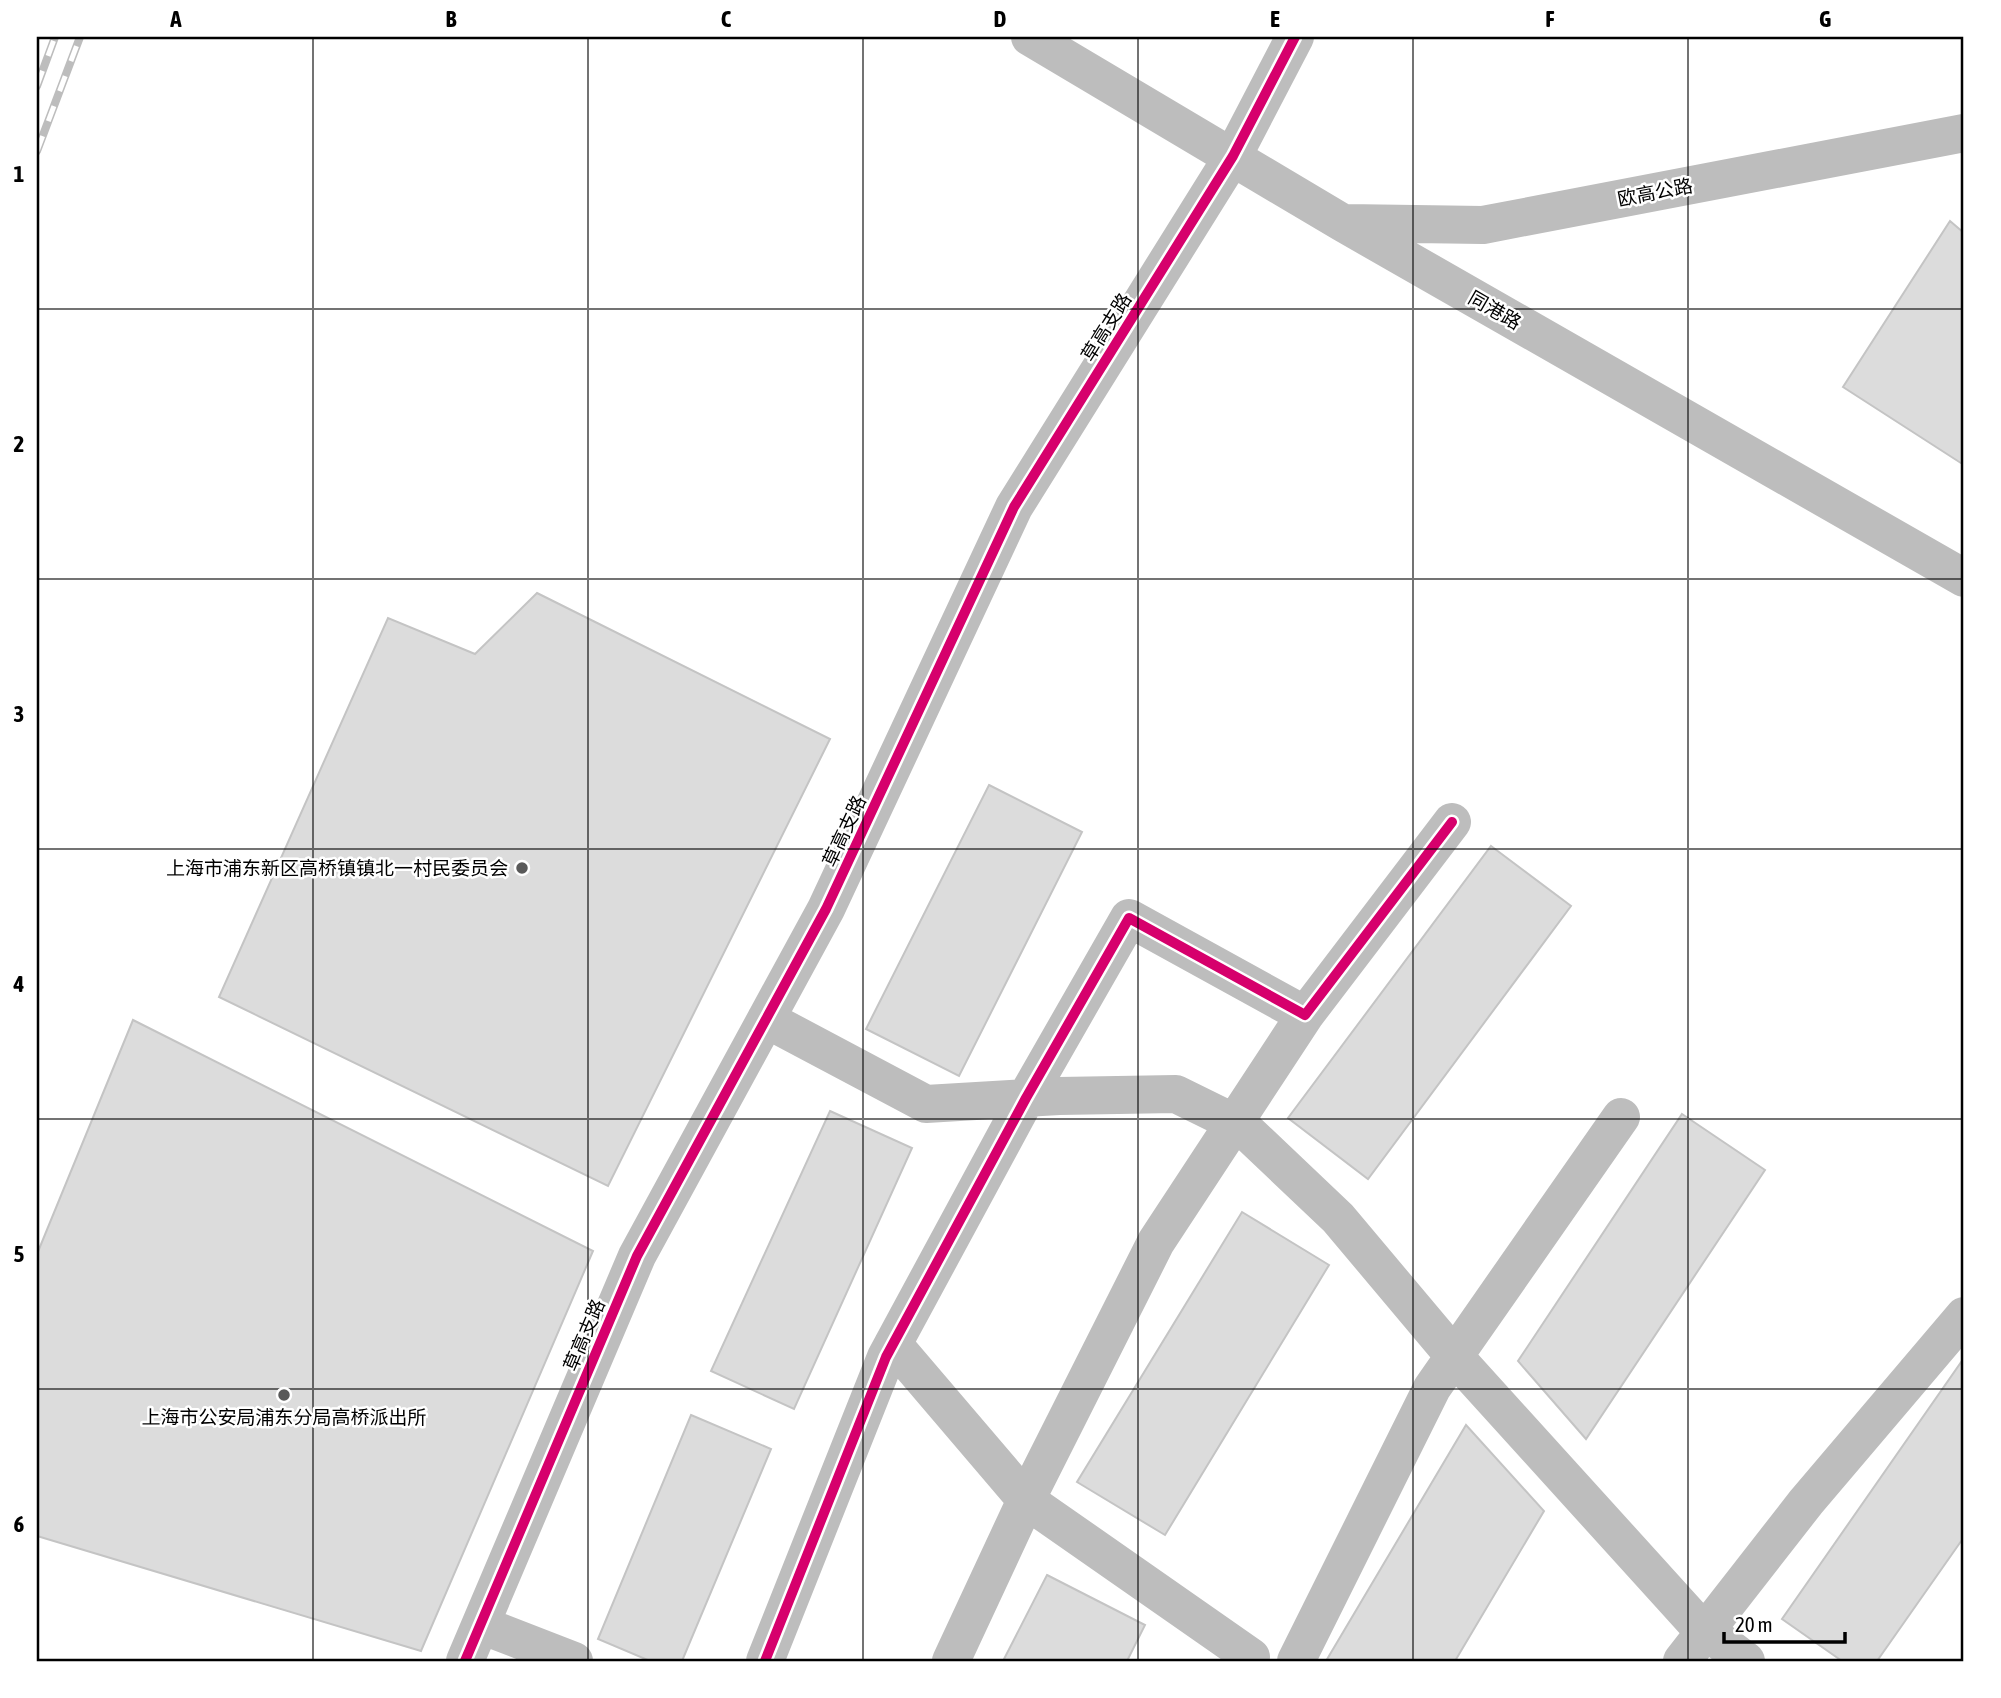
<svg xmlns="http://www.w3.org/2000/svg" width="2001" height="1698" viewBox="0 0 2001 1698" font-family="'Asap Condensed','Noto Sans SC',sans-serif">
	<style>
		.building { fill: #dcdcdc; stroke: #c4c4c4; stroke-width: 2 }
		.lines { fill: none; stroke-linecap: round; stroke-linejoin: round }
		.minor { stroke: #bdbdbd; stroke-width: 38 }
		.rail-casing { stroke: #bdbdbd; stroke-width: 8 }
		.rail { stroke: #fff; stroke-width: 5; stroke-dasharray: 16; stroke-linecap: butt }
		.cycleway-casing { stroke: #fff; stroke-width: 15 }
		.cycleway { stroke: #d6006c; stroke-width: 10 }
		.grid { fill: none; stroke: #000; stroke-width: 2; stroke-opacity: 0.55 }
		.poi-dot { fill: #595959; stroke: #fff; stroke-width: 2.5 }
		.labels { text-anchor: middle; stroke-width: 5; stroke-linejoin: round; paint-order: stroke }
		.street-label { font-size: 19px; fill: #000; stroke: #fff }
		.poi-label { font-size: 19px; fill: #000; stroke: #fff; text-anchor: end }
		.neatline { fill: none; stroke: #000; stroke-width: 2.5 }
		.grid-label { font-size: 23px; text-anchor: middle; font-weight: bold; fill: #000 }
	</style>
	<rect width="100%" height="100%" fill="#fff"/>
	<path class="building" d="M 1950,221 L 1964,233 L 1964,465 L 1843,387 Z
		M 537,593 L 830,739 L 608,1186 L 219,997 L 388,618 L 475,654 Z
		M 989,785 L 1082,832 L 959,1076 L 866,1029 Z
		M 1491,846 L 1571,906 L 1368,1179 L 1288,1118 Z
		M 133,1020 L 593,1251 L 421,1651 L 37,1536 L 37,1254 Z
		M 830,1111 L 912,1148 L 794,1409 L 711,1371 Z
		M 1682,1114 L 1765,1170 L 1586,1439 L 1518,1361 Z
		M 1242,1212 L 1329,1265 L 1165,1535 L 1077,1482 Z
		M 1964,1358 L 1964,1537 L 1877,1661 L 1842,1661 L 1782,1619 Z
		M 691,1415 L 771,1449 L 682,1661 L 650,1661 L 598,1639 Z
		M 1466,1425 L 1544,1511 L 1455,1661 L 1326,1661 Z
		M 1047,1575 L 1145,1625 L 1127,1661 L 1003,1661 Z"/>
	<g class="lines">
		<path class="minor" d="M 1030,37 L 1343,223 L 1964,578
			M 1346,223 L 1483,225 L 1964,133
			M 766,1019 L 926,1104 L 1059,1096 L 1176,1094 L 1241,1126 L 1338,1218 L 1454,1356 L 1696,1623 L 1746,1661
			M 893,1344 L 1026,1500 L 1251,1657
			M 481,1625 L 574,1661
			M 465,1661 L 637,1256 L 826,909 L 1014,507 L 1233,156 L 1295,37
			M 765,1661 L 886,1357 L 1026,1098 L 1129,918 L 1305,1015 L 1452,822
			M 951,1661 L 1026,1500 L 1156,1242 L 1305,1015
			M 1296,1661 L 1432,1388 L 1621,1117
			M 1682,1661 L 1806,1502 L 1964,1316"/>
		<g class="rail-casing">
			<path id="rail" d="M 37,86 L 55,37
				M 37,151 L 80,37"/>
		</g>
		<use href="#rail" class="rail"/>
		<g class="cycleway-casing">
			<path id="cycleway" d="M 465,1661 L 637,1256 L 826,909 L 1014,507 L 1233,156 L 1295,37
				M 765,1661 L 886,1357 L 1026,1098 L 1129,918 L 1305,1015 L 1452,822"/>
		</g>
		<use href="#cycleway" class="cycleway"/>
	</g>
	<path class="grid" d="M 313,37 L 313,1661M 588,37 L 588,1661M 863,37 L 863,1661M 1138,37 L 1138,1661M 1413,37 L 1413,1661M 1688,37 L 1688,1661M 37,309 L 1964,309M 37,579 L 1964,579M 37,849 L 1964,849M 37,1119 L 1964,1119M 37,1389 L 1964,1389"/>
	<g class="poi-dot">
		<circle cx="522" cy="868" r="7"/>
		<circle cx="284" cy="1395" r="7"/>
	</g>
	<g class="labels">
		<g class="street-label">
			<text transform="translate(1655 192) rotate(-11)" y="7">欧高公路</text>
			<text transform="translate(1495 310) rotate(30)" y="7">同港路</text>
			<text transform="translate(1106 327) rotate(-58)" y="7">草高支路</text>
			<text transform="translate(844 831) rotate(-65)" y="7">草高支路</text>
			<text transform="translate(584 1335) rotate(-67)" y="7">草高支路</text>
		</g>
		<g class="poi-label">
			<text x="508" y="875">上海市浦东新区高桥镇镇北一村民委员会</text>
			<text x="284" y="1424" text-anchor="middle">上海市公安局浦东分局高桥派出所</text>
		</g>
	</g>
	<rect width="2001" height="1698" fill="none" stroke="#ffffff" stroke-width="77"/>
	<path d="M1724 1632v10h121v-10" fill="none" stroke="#000000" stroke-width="3.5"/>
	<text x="1735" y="1632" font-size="21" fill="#000000" stroke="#ffffff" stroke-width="5" paint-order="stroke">20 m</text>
	<rect x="38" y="38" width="1924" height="1622" class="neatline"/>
	<g class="grid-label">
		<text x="176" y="27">A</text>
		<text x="451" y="27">B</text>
		<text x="726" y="27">C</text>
		<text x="1000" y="27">D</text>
		<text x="1275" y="27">E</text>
		<text x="1550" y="27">F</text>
		<text x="1825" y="27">G</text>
		<text x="19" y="182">1</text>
		<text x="19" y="452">2</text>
		<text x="19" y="722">3</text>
		<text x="19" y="992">4</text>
		<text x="19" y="1262">5</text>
		<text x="19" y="1532">6</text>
	</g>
</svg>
